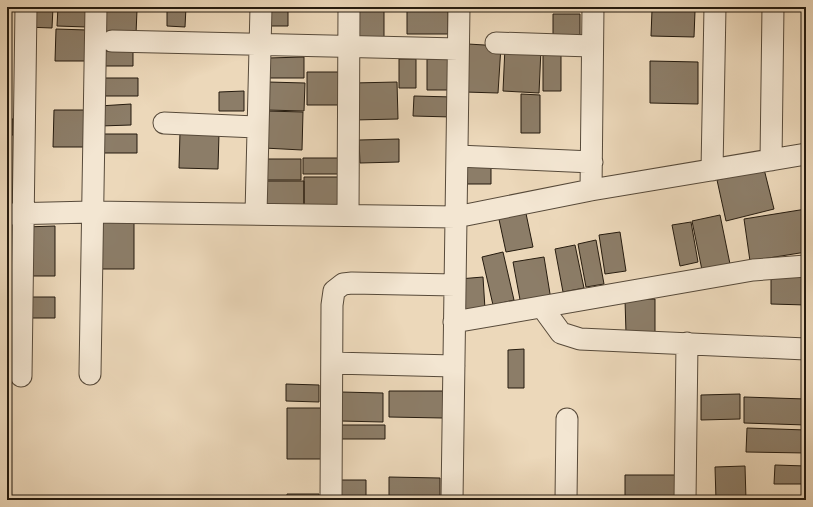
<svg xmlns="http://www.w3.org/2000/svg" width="813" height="507" viewBox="0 0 813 507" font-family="'EB Garamond',serif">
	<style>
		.building { fill: #8c7d68; stroke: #251b0f }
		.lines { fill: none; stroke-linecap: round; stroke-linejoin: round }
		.minor-casing { stroke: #574a3a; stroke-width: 23 }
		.minor { stroke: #f3e6d2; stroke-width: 21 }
	</style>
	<rect width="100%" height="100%" fill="#ecd8ba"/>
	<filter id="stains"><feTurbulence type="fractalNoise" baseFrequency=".005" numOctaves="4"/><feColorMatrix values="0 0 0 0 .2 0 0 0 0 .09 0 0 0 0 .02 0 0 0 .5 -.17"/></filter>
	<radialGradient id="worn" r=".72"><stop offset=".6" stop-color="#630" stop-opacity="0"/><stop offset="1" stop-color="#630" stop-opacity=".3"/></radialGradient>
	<path class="building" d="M 26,7 L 53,7 L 52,28 L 25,27 Z
		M 58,7 L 87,7 L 87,27 L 57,26 Z
		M 167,7 L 186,7 L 185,27 L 167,26 Z
		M 266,7 L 288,7 L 288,26 L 266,26 Z
		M 356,7 L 384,7 L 384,41 L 356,41 Z
		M 448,8 L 448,34 L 407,34 L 407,9 Z
		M 103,9 L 137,10 L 136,34 L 102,33 Z
		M 652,10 L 695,11 L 694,37 L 651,36 Z
		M 553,14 L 580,14 L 580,37 L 553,37 Z
		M 56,29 L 87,30 L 86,61 L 55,61 Z
		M 468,44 L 501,46 L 498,93 L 465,92 Z
		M 505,47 L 541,49 L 539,93 L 503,91 Z
		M 99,51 L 133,51 L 133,66 L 99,66 Z
		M 543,53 L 561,53 L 561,91 L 543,91 Z
		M 304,57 L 304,78 L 268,78 L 268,58 Z
		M 399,59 L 416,59 L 416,88 L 399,88 Z
		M 427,59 L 453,59 L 453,90 L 427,90 Z
		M 650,61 L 698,62 L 698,104 L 650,103 Z
		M 307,72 L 341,72 L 341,105 L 307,105 Z
		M 105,78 L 138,78 L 138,96 L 105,96 Z
		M 268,82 L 305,83 L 304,111 L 267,110 Z
		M 397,82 L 398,119 L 354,120 L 353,83 Z
		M 244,91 L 244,111 L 219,111 L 219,92 Z
		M 521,94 L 540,95 L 540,133 L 521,133 Z
		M 414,96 L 453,97 L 452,117 L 413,116 Z
		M 131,104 L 131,125 L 100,126 L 99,106 Z
		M 54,110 L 87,110 L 87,147 L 53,147 Z
		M 266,111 L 303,112 L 302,150 L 264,148 Z
		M 7,119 L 13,119 L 13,135 L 7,135 Z
		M 180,132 L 219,133 L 218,169 L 179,168 Z
		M 103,134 L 137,134 L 137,153 L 103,153 Z
		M 399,139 L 399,162 L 360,163 L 359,140 Z
		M 303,158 L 343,158 L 343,174 L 303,174 Z
		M 262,159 L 301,159 L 301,180 L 262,180 Z
		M 467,163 L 491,163 L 491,184 L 467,184 Z
		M 764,169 L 774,209 L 726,221 L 717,180 Z
		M 304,177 L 343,177 L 343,205 L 304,205 Z
		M 264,181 L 304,181 L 304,208 L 264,208 Z
		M 524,204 L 533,247 L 506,252 L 497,210 Z
		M 806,209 L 806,252 L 750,261 L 744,219 Z
		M 720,215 L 730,264 L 702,270 L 692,221 Z
		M 96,222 L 134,222 L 134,269 L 96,269 Z
		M 691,222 L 698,262 L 680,266 L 672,225 Z
		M 55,226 L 55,276 L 24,276 L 24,227 Z
		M 620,232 L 626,271 L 605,274 L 599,235 Z
		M 7,235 L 10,235 L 10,259 L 7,259 Z
		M 596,240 L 604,284 L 586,287 L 578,244 Z
		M 575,245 L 584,288 L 563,292 L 555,249 Z
		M 503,252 L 514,300 L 493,305 L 482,257 Z
		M 544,257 L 551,300 L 521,305 L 513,262 Z
		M 7,261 L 10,261 L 10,284 L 7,284 Z
		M 806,270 L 806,305 L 771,304 L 771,272 Z
		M 483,277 L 485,309 L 461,310 L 459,279 Z
		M 7,294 L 10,294 L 10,313 L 7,313 Z
		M 25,297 L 55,297 L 55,318 L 25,318 Z
		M 655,299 L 655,333 L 626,333 L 625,300 Z
		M 524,349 L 524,388 L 508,388 L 508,350 Z
		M 286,384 L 319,385 L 319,402 L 286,401 Z
		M 389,391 L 443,391 L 443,418 L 389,417 Z
		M 341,392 L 383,393 L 383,422 L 340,421 Z
		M 740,394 L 740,419 L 701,420 L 701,395 Z
		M 744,397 L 806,399 L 806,425 L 744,423 Z
		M 287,408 L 322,408 L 322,459 L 287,459 Z
		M 340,425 L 385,425 L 385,439 L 340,439 Z
		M 747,428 L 806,430 L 806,453 L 746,452 Z
		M 775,465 L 806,466 L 806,484 L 774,484 Z
		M 745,466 L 746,500 L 716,500 L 715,467 Z
		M 625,475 L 678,475 L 679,500 L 625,500 Z
		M 389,477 L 440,478 L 440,500 L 389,500 Z
		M 340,480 L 366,480 L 366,500 L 340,500 Z
		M 287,494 L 319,494 L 319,500 L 287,500 Z"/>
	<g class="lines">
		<g class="minor-casing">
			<path id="minor" d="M 112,41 L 458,49
				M 496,43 L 592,46
				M 164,123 L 258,127
				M 457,156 L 592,162
				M 771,160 L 773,7
				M 712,170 L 715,7
				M 591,190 L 593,7
				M 7,214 L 92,212 L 456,217 L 591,190 L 806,154
				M 256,214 L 261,7
				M 348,215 L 349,7
				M 542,307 L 561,333 L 580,339 L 806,349
				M 454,322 L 753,270 L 806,266
				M 332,363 L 454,366
				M 90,374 L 96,7
				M 21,376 L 26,7
				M 331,500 L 332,305 L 334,291 L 343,284 L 352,283 L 455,285
				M 452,500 L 459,7
				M 566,500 L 567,419
				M 685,500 L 687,343"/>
		</g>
		<use href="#minor" class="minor"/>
	</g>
	<rect width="813" height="507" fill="none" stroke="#ecd8ba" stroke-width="24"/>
	<rect x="8" y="8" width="797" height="491" fill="none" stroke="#251b0f" stroke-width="2"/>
	<rect x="12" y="12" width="789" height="483" fill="none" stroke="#251b0f"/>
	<rect width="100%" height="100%" filter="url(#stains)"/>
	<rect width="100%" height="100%" fill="url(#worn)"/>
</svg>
